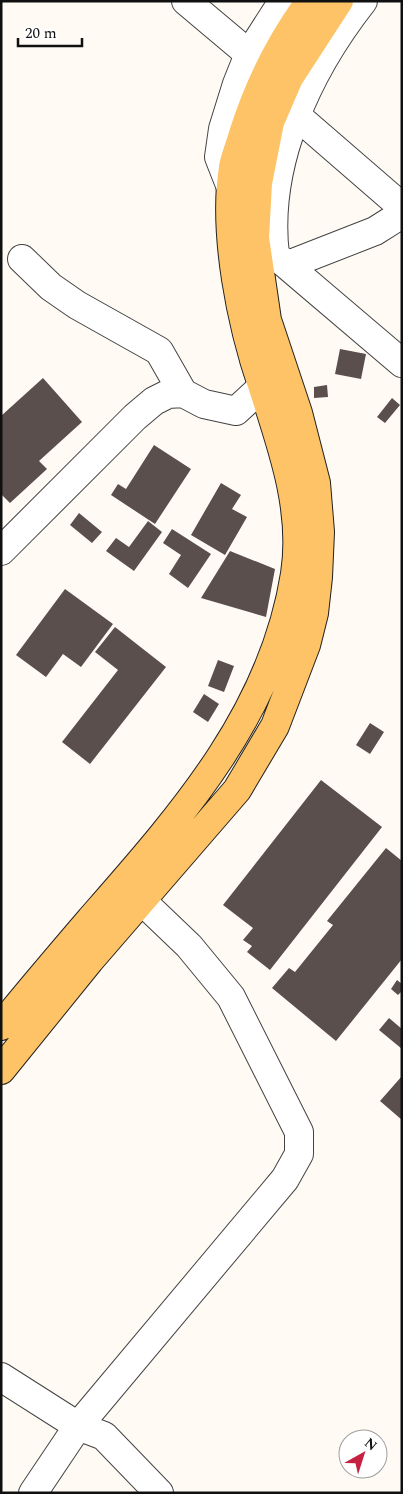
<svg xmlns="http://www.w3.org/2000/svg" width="403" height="1494" viewBox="0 0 403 1494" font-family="Spectral,serif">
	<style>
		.building { fill: #5a4f4c }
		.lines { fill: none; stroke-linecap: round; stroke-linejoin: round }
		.minor-casing { stroke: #434343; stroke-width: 30 }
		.major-casing { stroke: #212121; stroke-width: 30 }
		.minor { stroke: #fff; stroke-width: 28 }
		.major { stroke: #fdc366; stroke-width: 28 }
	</style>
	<rect width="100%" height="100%" fill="#fffbf4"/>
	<path class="building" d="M 340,349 L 366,354 L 361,379 L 335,374 Z
		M 43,378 L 82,422 L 39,461 L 47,469 L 10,503 L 1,494 L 1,416 Z
		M 327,385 L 328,397 L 314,398 L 314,387 Z
		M 392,398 L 400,405 L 385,423 L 377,417 Z
		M 154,445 L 191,469 L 155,524 L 111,495 L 118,484 L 126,489 Z
		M 221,483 L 241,495 L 232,509 L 247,517 L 225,555 L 191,535 Z
		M 79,513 L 102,532 L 92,543 L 70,525 Z
		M 148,521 L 162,532 L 134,571 L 106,551 L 116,538 L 129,547 Z
		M 172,529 L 211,554 L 188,588 L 169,574 L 181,555 L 163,543 Z
		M 230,551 L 275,569 L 266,617 L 201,598 Z
		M 65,589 L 113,624 L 81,667 L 63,654 L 46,677 L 16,655 Z
		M 115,627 L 166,667 L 90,764 L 62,742 L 118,670 L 95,652 Z
		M 218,660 L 234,666 L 224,692 L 208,686 Z
		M 204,694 L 219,704 L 208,722 L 193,712 Z
		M 370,723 L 384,732 L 370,754 L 356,745 Z
		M 321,780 L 382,827 L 270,970 L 247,952 L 252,946 L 243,940 L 253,928 L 223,905 Z
		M 386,848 L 402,861 L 402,959 L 336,1041 L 272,988 L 289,968 L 295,972 L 333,925 L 327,921 Z
		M 397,980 L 402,984 L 402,991 L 398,995 L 391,989 Z
		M 389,1018 L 402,1029 L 402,1049 L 379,1030 Z
		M 402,1076 L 402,1120 L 380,1101 Z"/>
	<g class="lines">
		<g class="minor-casing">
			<path id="minor" d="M 186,1 L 249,54
				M 297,116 L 402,207
				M 232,190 L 219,157 L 223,129 L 237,84 L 249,54 L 283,1
				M 262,244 L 402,363
				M 275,255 C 264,164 308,71 363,1
				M 22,259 L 51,287 L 77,305 L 159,351 L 183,393
				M 288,265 L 375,231 L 402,214
				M 1,551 L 135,417 L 154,401 L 168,394 L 183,393 L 204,404 L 236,411 L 262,387
				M 1,1377 L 78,1426 L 104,1436 L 159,1493
				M 33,1493 L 78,1426 L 285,1179 L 299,1154 L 299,1132 L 231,997 L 189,946 L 143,902"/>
		</g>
		<g class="major-casing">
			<path id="major" d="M 1,1026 C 30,990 60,955 90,920 C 180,817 273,714 295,574 C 305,510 282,447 263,388 C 241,324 223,235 233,167 C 235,156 240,145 243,134 C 258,86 280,42 310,1
				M 1,1070 L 90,960 L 237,790 L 275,726 L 306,645 L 314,613 L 318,577 L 320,532 L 316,483 L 298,413 L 267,320 L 255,238 L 258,183 L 270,122 L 289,78 L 339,1"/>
		</g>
		<use href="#minor" class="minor"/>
		<use href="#major" class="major"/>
	</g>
	<rect width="403" height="1494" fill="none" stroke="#101010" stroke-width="5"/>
	<g transform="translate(363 1454) rotate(39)"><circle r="24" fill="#ffffff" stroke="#9f9f9f"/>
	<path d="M0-4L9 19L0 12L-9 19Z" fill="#c72141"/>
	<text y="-8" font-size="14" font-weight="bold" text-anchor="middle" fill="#101010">N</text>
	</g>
	<path d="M18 38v8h64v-8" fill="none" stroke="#101010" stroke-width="2.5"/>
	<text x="25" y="38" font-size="15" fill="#101010" stroke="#ffffff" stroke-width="4" paint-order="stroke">20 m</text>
</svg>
